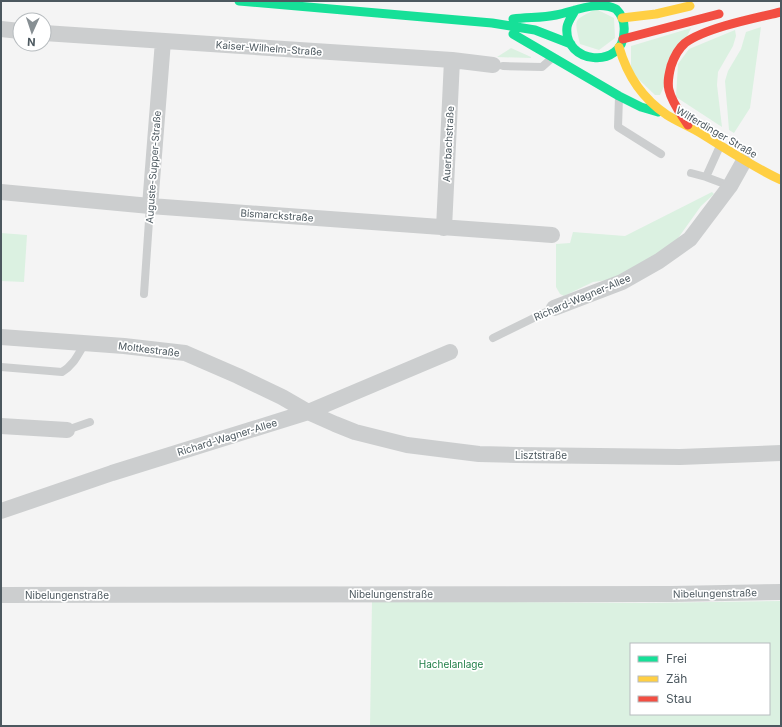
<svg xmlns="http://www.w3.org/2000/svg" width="782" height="727" viewBox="0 0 782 727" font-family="Inter,sans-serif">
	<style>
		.green { fill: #dbf1e1; fill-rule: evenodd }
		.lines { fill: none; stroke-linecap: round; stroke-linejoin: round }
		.lane { stroke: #cccecf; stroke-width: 8 }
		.street { stroke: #cccecf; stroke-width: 16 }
		.fast { stroke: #16e098; stroke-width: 9 }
		.slow { stroke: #ffcf43; stroke-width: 9 }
		.jam { stroke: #f24e42; stroke-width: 9 }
		.labels { text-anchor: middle; stroke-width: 3.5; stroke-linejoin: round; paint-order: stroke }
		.street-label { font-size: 10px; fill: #4c585f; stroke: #fff }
		.park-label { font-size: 10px; fill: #1f7e46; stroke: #fff }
	</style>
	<rect width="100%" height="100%" fill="#f4f4f4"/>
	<path class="green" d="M 596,9 L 614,18 L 615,38 L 599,50 L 580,44 C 574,18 573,21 596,9 Z
		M 761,27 L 750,108 L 734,133 L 729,130 L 725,81 L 728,71 L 741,49 L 746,32 Z
		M 691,28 L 660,95 L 655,95 L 631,72 L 631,46 Z
		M 735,30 L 736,36 L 733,46 L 718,72 L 717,85 L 722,127 L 676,97 L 678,64 L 689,49 Z
		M 511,48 L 531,57 L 531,58 L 497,57 Z
		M 712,192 L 714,194 L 701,206 L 671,248 L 622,278 L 593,282 L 564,296 L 560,294 L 556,287 L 556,244 L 570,243 L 573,232 L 625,236 Z
		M 1,233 L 27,235 L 24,282 L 1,281 Z
		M 372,601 L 644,603 L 781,601 L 781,726 L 370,726 ZM 631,644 L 769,644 L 769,714 L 631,714 Z"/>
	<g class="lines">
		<path class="lane" d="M 503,66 L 542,67 L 552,58
			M 619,97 L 618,127 L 661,154
			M 691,173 L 706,177 L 720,146
			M 706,177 L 730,186
			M 144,294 L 150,206
			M 493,338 L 554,308
			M 1,367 L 62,372 C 74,365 78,354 85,343
			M 67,430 L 90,422"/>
		<path class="street" d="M 1,29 L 20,31
			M 44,33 L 452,60 L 493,65
			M 1,192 L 150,206 L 552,235
			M 150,206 L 163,41
			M 444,228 L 452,60
			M 554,308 L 622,282 L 659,261 L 690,239 L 730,186 L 744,161
			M 1,337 L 124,346 L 185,353 L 238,376 L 282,397 L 308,412 L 335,424 L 355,432 L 407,445 L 479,454 L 517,455 L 680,457 L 781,453
			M 1,426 L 67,430
			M 1,511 L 112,473 L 308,412 L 450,352
			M 1,595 L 672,594 L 781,592"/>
		<path class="fast" d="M 239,1 L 492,23 L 535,30 L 571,44
			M 513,19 C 527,17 542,18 556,15 C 576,11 597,0 616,9 C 622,15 625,23 624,32 C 623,70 563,64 567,27 C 568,21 573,15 575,10
			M 513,34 L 619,96 L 641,107 L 658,112"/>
		<path class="slow" d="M 622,18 L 656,14 L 690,6
			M 619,47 C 627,75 643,99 667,115 C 678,122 691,127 702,134 C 728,150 753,167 781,180"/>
		<path class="jam" d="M 623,39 L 719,14
			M 688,125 C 681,114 672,103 669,90 C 667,82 669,74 671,66 C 674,57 678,49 685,43 C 705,28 755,18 781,12"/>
	</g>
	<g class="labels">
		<g class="street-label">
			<text transform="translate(269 48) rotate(4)" y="4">Kaiser-Wilhelm-Straße</text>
			<text transform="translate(717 132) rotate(30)" y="4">Wilferdinger Straße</text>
			<text transform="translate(448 144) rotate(-87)" y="4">Auerbachstraße</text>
			<text transform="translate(153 167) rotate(-86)" y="4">Auguste-Supper-Straße</text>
			<text transform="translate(277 215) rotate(4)" y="4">Bismarckstraße</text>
			<text transform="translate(582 297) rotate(-23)" y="4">Richard-Wagner-Allee</text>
			<text transform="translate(149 349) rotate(7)" y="4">Moltkestraße</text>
			<text transform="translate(227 437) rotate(-17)" y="4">Richard-Wagner-Allee</text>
			<text x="541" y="459">Lisztstraße</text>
			<text transform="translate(715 593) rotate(-1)" y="4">Nibelungenstraße</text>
			<text x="391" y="598">Nibelungenstraße</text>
			<text x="67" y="599">Nibelungenstraße</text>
		</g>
		<g class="park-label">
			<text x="451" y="668">Hachelanlage</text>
		</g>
	</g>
	<rect width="782" height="727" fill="none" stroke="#4c585f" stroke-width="4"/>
	<rect x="630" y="643" width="140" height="72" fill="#ffffff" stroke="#b7bcbf"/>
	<rect x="638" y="656" width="20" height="6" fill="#16e098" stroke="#b7bcbf"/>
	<text x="666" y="663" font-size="12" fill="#4c585f">Frei</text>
	<rect x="638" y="676" width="20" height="6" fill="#ffcf43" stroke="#b7bcbf"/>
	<text x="666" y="683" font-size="12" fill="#4c585f">Zäh</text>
	<rect x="638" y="696" width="20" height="6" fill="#f24e42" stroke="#b7bcbf"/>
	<text x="666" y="703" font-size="12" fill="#4c585f">Stau</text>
	<g transform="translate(32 32) rotate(183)"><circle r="19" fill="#ffffff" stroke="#b7bcbf"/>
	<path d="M0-3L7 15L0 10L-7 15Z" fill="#878f93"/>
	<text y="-6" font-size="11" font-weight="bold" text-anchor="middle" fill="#4c585f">N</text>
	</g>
</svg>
